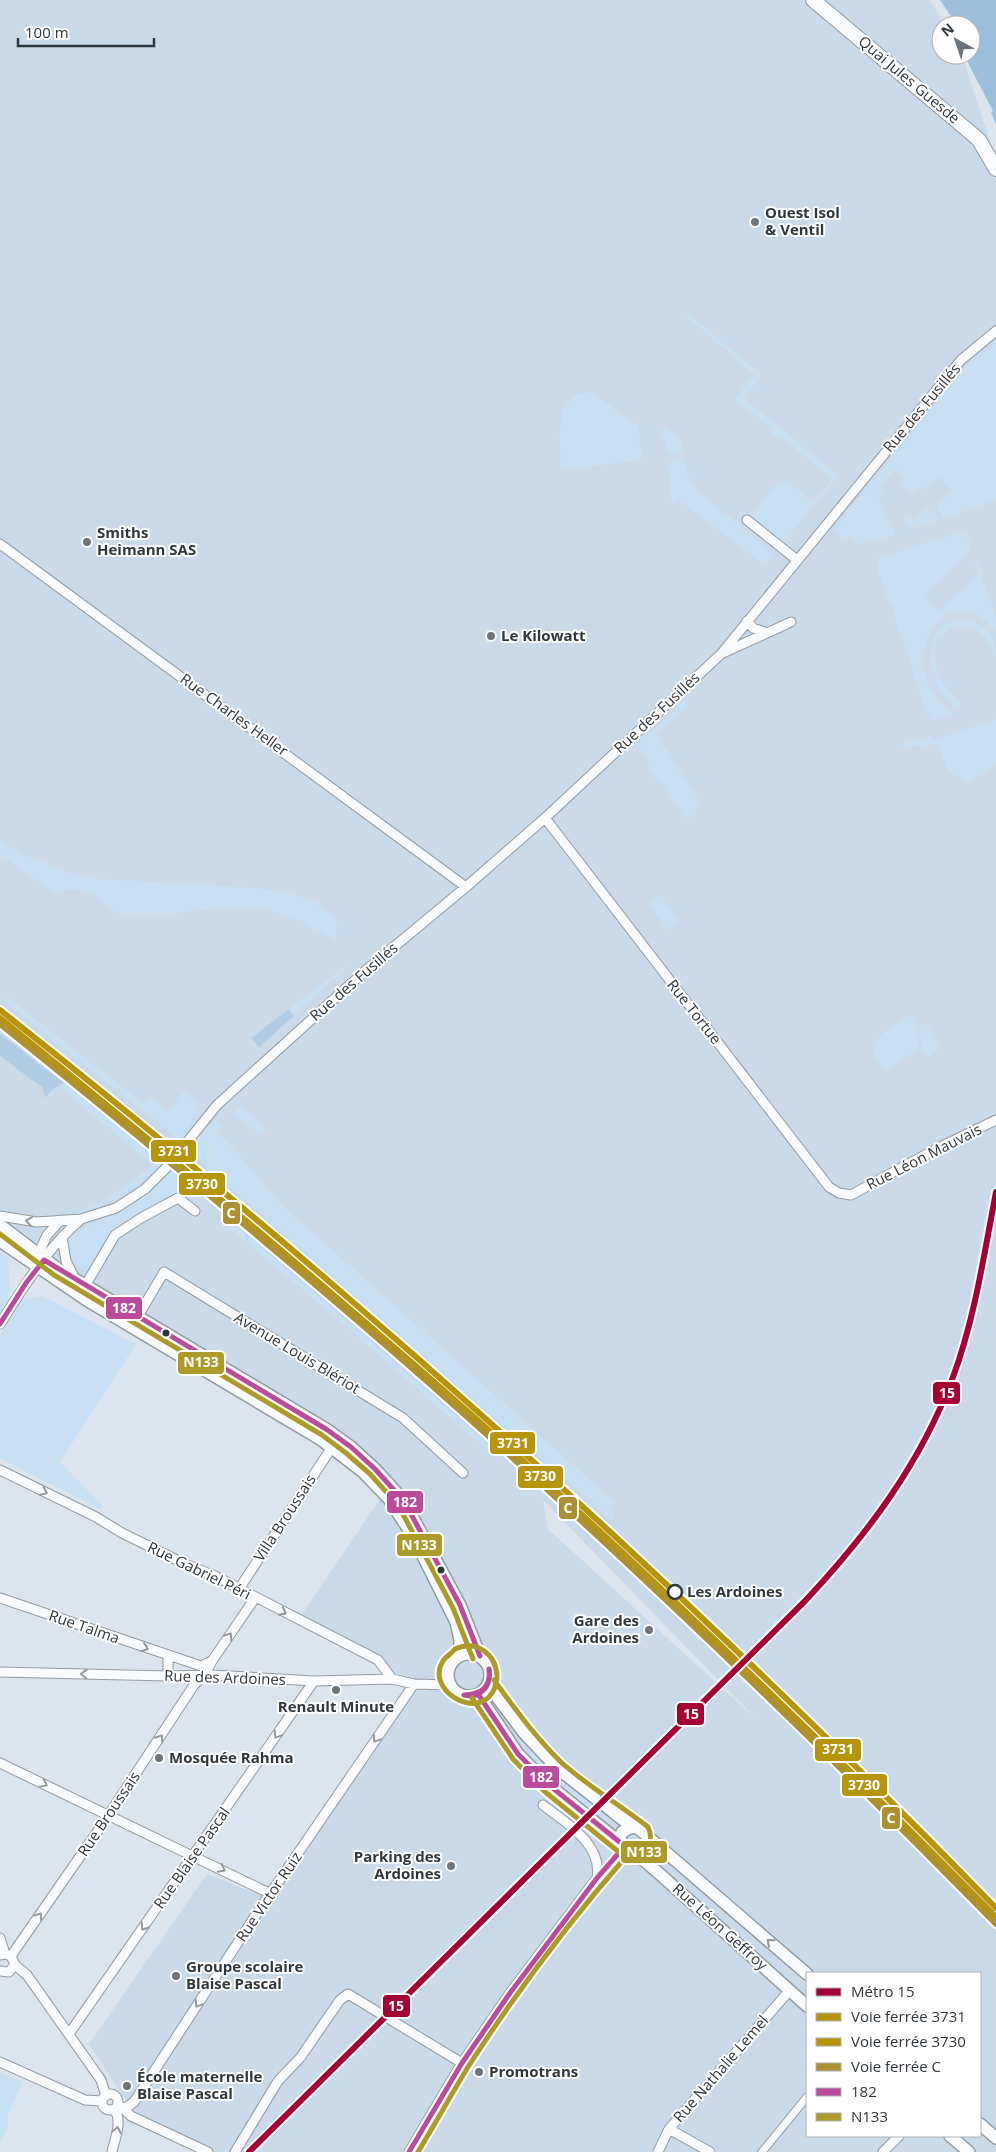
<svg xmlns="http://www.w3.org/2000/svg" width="996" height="2152" viewBox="0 0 996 2152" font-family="'Open Sans',sans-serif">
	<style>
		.built { fill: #cadae9; fill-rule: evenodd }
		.green { fill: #c7e0f4 }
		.forest { fill: #b0cde5 }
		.water { fill: #9dbfdb }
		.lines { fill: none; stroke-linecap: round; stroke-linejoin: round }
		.pedestrian-casing { stroke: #939aa0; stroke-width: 9 }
		.minor-casing { stroke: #939aa0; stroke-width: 11 }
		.tertiary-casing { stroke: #939aa0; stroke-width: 14 }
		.secondary-casing { stroke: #939aa0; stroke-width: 16 }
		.pedestrian { stroke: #fafbfc; stroke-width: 7 }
		.minor { stroke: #fafbfc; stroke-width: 9 }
		.tertiary { stroke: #fafbfc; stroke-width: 11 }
		.secondary { stroke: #fafbfc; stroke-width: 14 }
		.bus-1-casing { stroke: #fff; stroke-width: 9 }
		.bus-2-casing { stroke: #fff; stroke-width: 9 }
		.bus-1 { stroke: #ba4c9b; stroke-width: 5 }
		.bus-2 { stroke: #ac9a29; stroke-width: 5 }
		.rail-1-casing { stroke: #fff; stroke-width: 10 }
		.rail-2-casing { stroke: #fff; stroke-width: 10 }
		.rail-3-casing { stroke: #fff; stroke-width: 10 }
		.rail-1 { stroke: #b6940c; stroke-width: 6 }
		.rail-2 { stroke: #b6940c; stroke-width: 6 }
		.rail-3 { stroke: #ac9132; stroke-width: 6 }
		.metro-1-casing { stroke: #fff; stroke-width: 10 }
		.metro-1 { stroke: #a50034; stroke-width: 6 }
		.oneway { stroke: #95999c }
		.poi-dot { fill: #6c747a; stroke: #fff; stroke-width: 2 }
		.bus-dot { fill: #30373c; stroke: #fff; stroke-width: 2 }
		.stop-dot { fill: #fff; stroke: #30373c; stroke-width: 2.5 }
		.labels { text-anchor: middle; stroke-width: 4; stroke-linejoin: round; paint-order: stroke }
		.street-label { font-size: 15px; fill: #30373c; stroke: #fff }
		.poi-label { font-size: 15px; font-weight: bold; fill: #30373c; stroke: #fff; text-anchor: start }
		.stop-label { font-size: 15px; font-weight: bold; fill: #30373c; stroke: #fff; text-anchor: start }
		.line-badge { stroke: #fff; stroke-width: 2 }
		.badge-label { font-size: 14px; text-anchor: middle; font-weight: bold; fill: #fff }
	</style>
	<rect width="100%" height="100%" fill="#dce5ee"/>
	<path class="built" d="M 0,0 L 930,0 L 945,25 L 941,25 L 941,55 L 962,55 L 996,160 L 996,2152 L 215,2152 L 126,2122 L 271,1894 L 408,1693 L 392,1679 L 378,1660 L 298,1620 L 390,1484 L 351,1447 L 66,1282 L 0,1234 ZM 543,1500 L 757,1720 L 548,1529 ZM 807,1973 L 980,1973 L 980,2136 L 807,2136 Z
		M 207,1874 L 267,1898 L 130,2107 L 89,2044 Z"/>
	<path class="green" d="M 689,314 L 762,375 L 744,398 L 839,476 L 787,538 L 780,539 L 752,515 L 778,482 L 782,485 L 786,480 L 813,502 L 833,479 L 779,435 L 776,437 L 771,433 L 771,428 L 737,402 L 735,399 L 752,376 L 755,379 L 759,375 L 753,370 L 750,372 L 737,359 L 686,317 Z
		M 996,341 L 996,500 L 942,519 L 937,505 L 951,490 L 939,477 L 923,490 L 920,487 L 911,493 L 900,484 L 903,479 L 895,469 L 879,489 L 885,493 L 878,496 L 896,535 L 878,540 L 876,537 L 859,545 L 849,536 L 844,539 L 833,530 L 968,364 Z
		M 592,392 L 638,426 L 642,460 L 561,470 L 559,433 L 563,409 L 576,394 Z
		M 666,426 L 680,439 L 683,450 L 681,453 L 669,454 L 667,452 L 667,442 L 658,435 Z
		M 682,457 L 684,457 C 687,485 699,491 719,508 L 718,510 L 724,515 L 726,514 L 772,553 L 772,556 L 765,565 L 677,499 L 672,505 L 668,464 L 672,460 Z
		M 928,507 L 930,508 L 927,510 L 930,513 L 933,510 L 939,520 L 913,528 L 908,526 L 905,520 L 910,517 L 914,521 Z
		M 959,532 L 968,537 L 972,549 L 924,596 L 939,611 L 979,574 L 974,560 L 976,560 L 996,617 L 996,631 C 944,571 887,667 954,713 L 932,721 L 929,714 L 927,715 L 911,668 L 913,667 L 894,618 L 896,616 L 893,606 L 890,605 L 878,571 L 879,568 L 876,559 Z
		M 963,620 C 985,624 996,635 996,657 C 988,634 959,609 941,638 L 938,637 L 934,645 L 936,646 C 931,667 944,689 961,702 L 958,707 C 947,700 940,691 935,680 L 937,678 L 935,673 L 932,673 C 928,648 932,621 963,620 Z
		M 684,701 L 689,706 L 656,733 L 701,803 L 693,816 L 686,819 L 660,781 L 655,778 L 647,766 L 650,764 L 637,745 Z
		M 996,719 L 996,765 L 968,783 L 949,771 L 937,744 L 902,748 L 901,745 L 931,735 L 934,740 Z
		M 0,839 L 21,854 L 84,878 L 255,888 L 289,893 L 315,902 L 337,919 L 336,941 L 301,921 L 265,909 L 228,907 L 177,913 L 116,913 C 95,896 83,882 55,894 L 0,854 Z
		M 661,895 L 679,921 L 667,930 L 649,903 Z
		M 345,966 L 347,967 L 294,1016 L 289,1009 Z
		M 7,997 L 143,1103 L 151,1097 L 169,1112 L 184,1090 L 201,1106 L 179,1140 L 4,1000 Z
		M 910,1015 L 915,1016 L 918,1053 L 912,1053 L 886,1071 L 884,1070 C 881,1065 876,1059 874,1053 C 871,1035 898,1024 910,1015 Z
		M 928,1024 L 941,1047 L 929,1057 L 922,1052 L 919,1026 Z
		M 64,1083 L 163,1161 C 139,1190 110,1202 76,1215 L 75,1213 C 106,1201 127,1186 152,1165 L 61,1088 Z
		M 241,1105 L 266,1129 L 261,1135 L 233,1114 Z
		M 214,1120 L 222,1127 L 218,1135 L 225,1139 L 283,1206 L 616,1503 L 610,1507 L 614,1517 L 611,1519 L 204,1164 L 189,1149 Z
		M 171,1170 L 185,1184 L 175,1195 L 116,1228 L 109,1235 L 87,1272 C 78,1267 70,1261 69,1249 C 69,1226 110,1219 128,1208 C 145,1197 158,1186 171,1170 Z
		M 234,1224 L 494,1449 L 489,1452 L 347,1327 L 229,1228 Z
		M 0,1252 L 8,1258 L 10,1291 L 8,1295 L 11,1299 L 0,1315 Z
		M 42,1296 L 136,1344 L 60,1462 L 102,1505 L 102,1508 L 99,1508 L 0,1459 L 0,1335 L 23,1299 Z
		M 525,1755 L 536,1756 L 552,1771 L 611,1819 L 607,1824 L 547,1777 Z
		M 0,2072 L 23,2082 L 8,2114 L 8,2127 L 0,2143 Z"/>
	<path class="forest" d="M 289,1009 L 294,1016 L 259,1047 L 251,1038 Z
		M 0,1034 L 64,1083 L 53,1089 L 45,1098 L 43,1088 L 0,1056 Z"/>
	<path class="water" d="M 940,0 L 996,0 L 996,124 L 991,113 L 993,111 L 969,65 L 966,55 L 971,55 L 971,25 L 957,25 Z"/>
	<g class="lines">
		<g class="pedestrian-casing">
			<path id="pedestrian" d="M 762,2152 L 807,2097"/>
		</g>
		<g class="minor-casing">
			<path id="minor" d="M 747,520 L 797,560
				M 0,544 L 466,887
				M 747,621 L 753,628 L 767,633
				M 723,653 L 791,622
				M 545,818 L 829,1187 L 839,1193 L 851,1195 L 938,1148 L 996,1120
				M 0,1216 L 37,1222 L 81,1219 L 116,1208 L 145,1189 L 167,1167 L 217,1105 L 365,971 L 466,887 L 545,818 L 721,654 L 961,360 L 996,331
				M 62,1237 L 66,1261 L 75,1279
				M 36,1259 L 47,1235 L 59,1222
				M 85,1286 L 115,1235 L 141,1218 L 178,1198 L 195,1211
				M 138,1316 L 164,1272 L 403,1418 L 463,1473
				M 0,1324 C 23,1288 47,1248 80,1220
				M 0,1470 L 96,1517 L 122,1533 L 185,1564 L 215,1576 L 378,1660 L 392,1679
				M 239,1589 L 332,1447
				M 0,1598 L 201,1666 L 212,1661
				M 0,1672 L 168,1676 L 213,1675 L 314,1681 L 392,1679 L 414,1684 L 450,1685
				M 168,1676 L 168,1656
				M 0,1763 L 271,1894
				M 0,1938 L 5,1954
				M 0,1955 L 5,1954 L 11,1956 L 15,1965 L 9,1972 L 0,1971
				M 11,1956 L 104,1822 L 194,1685 L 205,1674 L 212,1661 L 255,1598
				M 15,1965 L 27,1975 L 101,2080 L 106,2096
				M 69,2034 L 314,1681
				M 0,2062 L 85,2100 L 102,2101
				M102 2102a8 8 0 1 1 16 0a8 8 0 1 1-16 0Z
				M 118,2104 L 131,2116 L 208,2152
				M 124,2109 L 134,2102 L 261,1907 L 414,1684
				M 669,2129 L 710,2152
				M 112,2152 C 115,2138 123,2121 114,2109
				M 235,2152 L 278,2081 L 300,2058 L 340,2000 L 348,1994 L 462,2063
				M 409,2152 L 462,2063 L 510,1993 L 597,1878 C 603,1844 566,1823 543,1805
				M 658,2152 L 669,2129 L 790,1990
				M 883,2152 L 899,2136"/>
		</g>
		<g class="tertiary-casing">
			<path id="tertiary" d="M 0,1225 L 58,1269 L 326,1429 L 351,1447 L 375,1469 L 404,1501 L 460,1605 L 480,1656
				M 0,1241 L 88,1301 L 320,1439 L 363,1472 L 389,1499 L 414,1538 L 456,1622 L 460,1640 L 459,1656
				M448 1675a21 21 0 1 1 42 0a21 21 0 1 1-42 0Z
				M 488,1685 L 524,1733 L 557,1768 L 632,1827
				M 478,1694 L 518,1754 L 549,1785 L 622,1844
				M 807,1974 L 639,1829 L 632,1827 L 622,1832 L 620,1839 L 624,1847 L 632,1850 L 662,1876 L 807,2006
				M 980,2124 L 996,2138
				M 950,2136 L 969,2152"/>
		</g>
		<g class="secondary-casing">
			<path id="secondary" d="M 813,0 L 965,128 L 979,140 L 996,169"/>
		</g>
		<use href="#pedestrian" class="pedestrian"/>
		<use href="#minor" class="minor"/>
		<use href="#tertiary" class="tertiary"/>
		<use href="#secondary" class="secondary"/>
		<g class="bus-1-casing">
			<path id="bus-1" d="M 0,1324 L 26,1283 L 44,1260 L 326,1429 L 351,1447 L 375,1469 L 404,1501 L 460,1605 L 480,1656
				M 478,1694 L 518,1754 L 549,1785 L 622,1844
				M 464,1695 C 481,1699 492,1685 489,1669
				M 464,1695 C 481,1694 491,1688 489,1669
				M 409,2152 L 462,2063 L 510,1993 L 597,1878 L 624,1847"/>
		</g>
		<g class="bus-2-casing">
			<path id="bus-2" d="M 0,1234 L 54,1275 L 322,1435 L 346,1453 L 370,1474 L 398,1505 L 453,1608 L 473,1659
				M 455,1649 C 476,1639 496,1654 497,1676
				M 454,1650 C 451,1654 445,1657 443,1661 C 425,1689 475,1720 492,1693 C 495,1689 496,1683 497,1678
				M 472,1698 L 513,1759 L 544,1791 L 620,1853 L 635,1857 C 649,1853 654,1840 648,1827 C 620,1805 589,1787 562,1763 C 536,1738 515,1709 494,1680
				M 418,2152 C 435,2124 451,2095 468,2067 C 515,1994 573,1917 630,1852"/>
		</g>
		<use href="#bus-1" class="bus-1"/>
		<use href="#bus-2" class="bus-2"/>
		<g class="rail-1-casing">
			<path id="rail-1" d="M 0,1010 C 351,1288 684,1587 996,1908"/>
		</g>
		<g class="rail-2-casing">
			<path id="rail-2" d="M 0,1018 C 173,1158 344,1301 510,1449 C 677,1600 838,1757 996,1917"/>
		</g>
		<g class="rail-3-casing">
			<path id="rail-3" d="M 0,1024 C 175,1165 349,1309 515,1460 C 680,1610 840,1765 996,1924"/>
		</g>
		<use href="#rail-1" class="rail-1"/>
		<use href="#rail-2" class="rail-2"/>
		<use href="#rail-3" class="rail-3"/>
		<g class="metro-1-casing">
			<path id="metro-1" d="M 249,2152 L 805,1601 C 867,1535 921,1463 953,1377 C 975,1318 984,1254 996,1192"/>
		</g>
		<use href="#metro-1" class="metro-1"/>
	</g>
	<defs><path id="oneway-chevron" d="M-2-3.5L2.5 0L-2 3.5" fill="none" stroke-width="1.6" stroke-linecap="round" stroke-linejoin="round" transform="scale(1.25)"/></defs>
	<g class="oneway">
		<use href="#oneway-chevron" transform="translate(29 1221) rotate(-171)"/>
		<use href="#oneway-chevron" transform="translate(44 1492) rotate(26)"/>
		<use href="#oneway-chevron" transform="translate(283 1612) rotate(27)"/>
		<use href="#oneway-chevron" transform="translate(229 1636) rotate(-56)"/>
		<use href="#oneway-chevron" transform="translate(145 1648) rotate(19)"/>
		<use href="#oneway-chevron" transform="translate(84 1674) rotate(-179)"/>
		<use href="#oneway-chevron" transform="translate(277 1735) rotate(124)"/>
		<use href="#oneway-chevron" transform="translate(160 1738) rotate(-57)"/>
		<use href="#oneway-chevron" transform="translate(376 1739) rotate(124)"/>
		<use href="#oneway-chevron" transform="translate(44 1784) rotate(26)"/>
		<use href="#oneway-chevron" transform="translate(222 1869) rotate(27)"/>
		<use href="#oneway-chevron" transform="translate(39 1916) rotate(-55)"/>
		<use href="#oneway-chevron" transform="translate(144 1927) rotate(125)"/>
		<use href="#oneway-chevron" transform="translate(770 1942) rotate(-139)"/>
		<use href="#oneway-chevron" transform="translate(198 2004) rotate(123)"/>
		<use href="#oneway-chevron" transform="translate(117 2130) rotate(-79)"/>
	</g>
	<g class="poi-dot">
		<circle cx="755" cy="222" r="5"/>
		<circle cx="87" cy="542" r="5"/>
		<circle cx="491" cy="636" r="5"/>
		<circle cx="649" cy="1630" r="5"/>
		<circle cx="336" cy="1690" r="5"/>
		<circle cx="159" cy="1758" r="5"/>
		<circle cx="451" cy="1866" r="5"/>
		<circle cx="176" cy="1976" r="5"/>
		<circle cx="479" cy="2072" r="5"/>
		<circle cx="127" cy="2086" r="5"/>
	</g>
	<g class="bus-dot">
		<circle cx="166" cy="1333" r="4.5"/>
		<circle cx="441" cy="1570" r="4.5"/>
	</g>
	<circle class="stop-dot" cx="675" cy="1592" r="7"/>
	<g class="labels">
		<g class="street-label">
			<text transform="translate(909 80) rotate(40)" y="5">Quai Jules Guesde</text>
			<text transform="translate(922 408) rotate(-50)" y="5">Rue des Fusillés</text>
			<text transform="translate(657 713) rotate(-43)" y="5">Rue des Fusillés</text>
			<text transform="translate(234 715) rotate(36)" y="5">Rue Charles Heller</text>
			<text transform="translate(354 982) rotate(-41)" y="5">Rue des Fusillés</text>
			<text transform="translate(694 1012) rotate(52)" y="5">Rue Tortue</text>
			<text transform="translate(924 1157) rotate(-27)" y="5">Rue Léon Mauvais</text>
			<text transform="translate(297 1353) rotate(31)" y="5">Avenue Louis Blériot</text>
			<text transform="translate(285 1518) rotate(-57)" y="5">Villa Broussais</text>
			<text transform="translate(199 1571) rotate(26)" y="5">Rue Gabriel Péri</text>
			<text transform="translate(84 1627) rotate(19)" y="5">Rue Talma</text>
			<text transform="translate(225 1678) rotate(2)" y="5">Rue des Ardoines</text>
			<text transform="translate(109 1814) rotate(-56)" y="5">Rue Broussais</text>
			<text transform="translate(192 1858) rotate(-55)" y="5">Rue Blaise Pascal</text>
			<text transform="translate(269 1897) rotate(-56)" y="5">Rue Victor Ruiz</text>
			<text transform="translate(720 1927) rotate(42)" y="5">Rue Léon Geffroy</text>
			<text transform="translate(721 2069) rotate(-49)" y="5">Rue Nathalie Lemel</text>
		</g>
		<g class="poi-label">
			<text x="765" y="218">Ouest Isol<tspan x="765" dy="17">&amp; Ventil</tspan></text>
			<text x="97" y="538">Smiths<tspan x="97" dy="17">Heimann SAS</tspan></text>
			<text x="501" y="641">Le Kilowatt</text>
			<text x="639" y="1626" text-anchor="end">Gare des<tspan x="639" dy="17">Ardoines</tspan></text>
			<text x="336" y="1712" text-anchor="middle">Renault Minute</text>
			<text x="169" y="1763">Mosquée Rahma</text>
			<text x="441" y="1862" text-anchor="end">Parking des<tspan x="441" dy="17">Ardoines</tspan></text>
			<text x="186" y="1972">Groupe scolaire<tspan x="186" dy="17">Blaise Pascal</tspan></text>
			<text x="489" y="2077">Promotrans</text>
			<text x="137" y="2082">École maternelle<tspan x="137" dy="17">Blaise Pascal</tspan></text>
		</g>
		<g class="stop-label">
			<text x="687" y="1597">Les Ardoines</text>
		</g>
	</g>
	<g class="line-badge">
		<rect x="150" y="1139" width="47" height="24" rx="5" fill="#b6940c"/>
		<rect x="178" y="1172" width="48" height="24" rx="5" fill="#b6940c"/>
		<rect x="222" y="1201" width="19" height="24" rx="5" fill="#ac9132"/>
		<rect x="105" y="1296" width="38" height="24" rx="5" fill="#ba4c9b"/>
		<rect x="177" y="1351" width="48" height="24" rx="5" fill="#ac9a29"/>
		<rect x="932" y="1381" width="29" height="24" rx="5" fill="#a50034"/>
		<rect x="489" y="1431" width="47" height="24" rx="5" fill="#b6940c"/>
		<rect x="517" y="1465" width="47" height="24" rx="5" fill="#b6940c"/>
		<rect x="386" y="1490" width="38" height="24" rx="5" fill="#ba4c9b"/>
		<rect x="558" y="1496" width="20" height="24" rx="5" fill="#ac9132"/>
		<rect x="396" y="1533" width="47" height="24" rx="5" fill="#ac9a29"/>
		<rect x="676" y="1702" width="29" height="24" rx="5" fill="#a50034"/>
		<rect x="814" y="1738" width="48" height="24" rx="5" fill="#b6940c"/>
		<rect x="522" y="1765" width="38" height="24" rx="5" fill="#ba4c9b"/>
		<rect x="841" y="1773" width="47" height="24" rx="5" fill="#b6940c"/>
		<rect x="881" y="1806" width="20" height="24" rx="5" fill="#ac9132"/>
		<rect x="620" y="1840" width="48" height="24" rx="5" fill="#ac9a29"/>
		<rect x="382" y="1994" width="29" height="24" rx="5" fill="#a50034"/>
	</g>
	<g class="badge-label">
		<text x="174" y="1156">3731</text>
		<text x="202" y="1189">3730</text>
		<text x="231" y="1218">C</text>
		<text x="124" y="1313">182</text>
		<text x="201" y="1367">N133</text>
		<text x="947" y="1398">15</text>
		<text x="513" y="1448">3731</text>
		<text x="540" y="1481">3730</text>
		<text x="405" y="1507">182</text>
		<text x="568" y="1513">C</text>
		<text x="419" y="1550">N133</text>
		<text x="691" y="1719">15</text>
		<text x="838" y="1754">3731</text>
		<text x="541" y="1782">182</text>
		<text x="864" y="1790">3730</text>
		<text x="891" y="1823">C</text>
		<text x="644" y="1857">N133</text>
		<text x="396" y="2011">15</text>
	</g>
	<rect x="806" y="1972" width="175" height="165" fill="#ffffff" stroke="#acafb1"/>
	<rect x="816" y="1988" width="25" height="8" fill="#a50034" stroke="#acafb1"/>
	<text x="851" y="1997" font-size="15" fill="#30373c">Métro 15</text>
	<rect x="816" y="2013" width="25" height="8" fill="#b6940c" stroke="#acafb1"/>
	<text x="851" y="2022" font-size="15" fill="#30373c">Voie ferrée 3731</text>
	<rect x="816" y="2038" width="25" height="8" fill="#b6940c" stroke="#acafb1"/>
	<text x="851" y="2047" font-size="15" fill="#30373c">Voie ferrée 3730</text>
	<rect x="816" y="2063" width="25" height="8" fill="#ac9132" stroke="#acafb1"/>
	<text x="851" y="2072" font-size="15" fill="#30373c">Voie ferrée C</text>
	<rect x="816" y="2088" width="25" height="8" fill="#ba4c9b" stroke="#acafb1"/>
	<text x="851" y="2097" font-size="15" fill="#30373c">182</text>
	<rect x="816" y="2113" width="25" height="8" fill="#ac9a29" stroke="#acafb1"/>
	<text x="851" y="2122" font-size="15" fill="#30373c">N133</text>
	<g transform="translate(956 40) rotate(320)"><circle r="24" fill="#ffffff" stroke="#acafb1"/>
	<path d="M0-4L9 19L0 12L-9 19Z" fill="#6c747a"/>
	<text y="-8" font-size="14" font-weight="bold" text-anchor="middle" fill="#30373c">N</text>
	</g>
	<path d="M18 38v8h136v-8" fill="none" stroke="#30373c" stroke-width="2.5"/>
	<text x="25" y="38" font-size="15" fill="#30373c" stroke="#ffffff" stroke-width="4" paint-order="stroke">100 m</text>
</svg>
